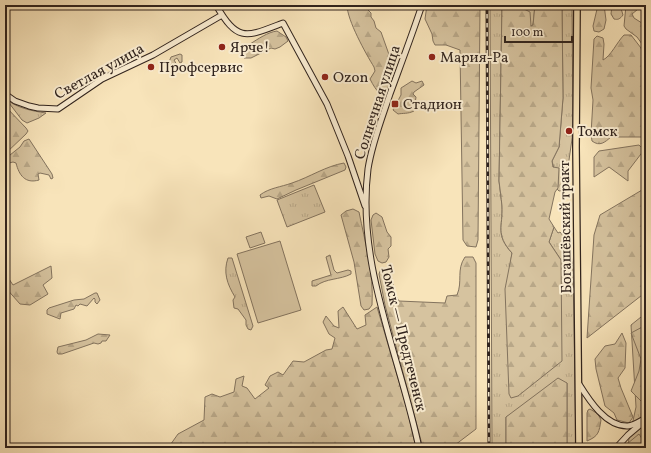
<svg xmlns="http://www.w3.org/2000/svg" width="651" height="453" viewBox="0 0 651 453" font-family="Vollkorn,serif">
	<style>
		.grass { fill: url(#grass-tufts); stroke: #83735e }
		.forest { fill: url(#forest-firs); stroke: #83735e }
		.pitch { fill: #d6c39f; stroke: #83735e }
		.lines { fill: none; stroke-linecap: round; stroke-linejoin: round }
		.secondary-casing { stroke: #30231d; stroke-width: 7 }
		.primary-casing { stroke: #30231d; stroke-width: 8 }
		.secondary { stroke: #faedd2; stroke-width: 5 }
		.primary { stroke: #f8e4ba; stroke-width: 5.5 }
		.rail-casing { stroke: #30231d; stroke-width: 3 }
		.rail { stroke: #faedd2; stroke-width: 1.5; stroke-dasharray: 4.5; stroke-linecap: butt }
		.poi-dot { fill: #8f2418; stroke: #faedd2; stroke-width: 1.5 }
		.labels { text-anchor: middle; stroke-width: 4; stroke-linejoin: round; paint-order: stroke }
		.poi-label { font-size: 15px; fill: #30231d; stroke: #faedd2; text-anchor: start }
		.street-label { font-size: 15px; fill: #30231d; stroke: #faedd2 }
	</style>
	<defs>
		<pattern id="grass-tufts" width="24" height="20" patternUnits="userSpaceOnUse"><rect width="24" height="20" fill="#d6c39f"/><path d="M3 7l-1-3M5 7V3M7 7l1-3M15 17l-1-3M17 17v-4M19 17l1-3" fill="none" stroke="#b8a788"/></pattern>
		<pattern id="forest-firs" width="22" height="20" patternUnits="userSpaceOnUse"><rect width="22" height="20" fill="#d6c39f"/><path d="M5 1l3.5 6h-7zM16 11l3.5 6h-7z" fill="#b8a788"/></pattern>
	</defs>
	<rect width="100%" height="100%" fill="#f8e4ba"/>
	<filter id="stains"><feTurbulence type="fractalNoise" baseFrequency=".005" numOctaves="4"/><feColorMatrix values="0 0 0 0 .2 0 0 0 0 .09 0 0 0 0 .02 0 0 0 .5 -.17"/></filter>
	<radialGradient id="worn" r=".72"><stop offset=".6" stop-color="#630" stop-opacity="0"/><stop offset="1" stop-color="#630" stop-opacity=".3"/></radialGradient>
	<path class="grass" d="M 490,5 L 502,5 L 499,181 C 500,189 501,197 502,206 C 503,226 495,235 512,253 L 510,266 L 561,260 L 549,242 L 554,227 L 558,233 L 560,232 L 570,244 L 573,270 L 576,448 L 567,448 L 567,383 L 506,417 L 506,448 L 492,448 Z
		M 522,5 L 535,5 L 533,25 L 530,26 Z
		M 562,5 L 572,5 L 573,132 L 569,160 L 566,171 L 564,172 L 564,180 L 568,181 L 569,190 L 559,191 L 557,189 L 558,183 L 552,161 L 559,147 L 563,98 Z
		M 6,99 C 17,108 32,111 46,113 L 39,118 L 27,123 L 22,120 Z
		M 314,185 L 325,212 L 287,227 L 277,200 Z
		M 564,217 L 567,218 L 569,220 L 569,233 L 566,234 C 563,228 561,224 564,217 Z
		M 330,255 L 334,270 L 337,273 L 348,270 L 351,271 L 351,274 C 340,280 326,278 316,286 L 312,286 L 312,281 L 331,275 L 326,257 Z
		M 228,258 L 232,258 L 253,326 L 251,330 L 248,329 L 246,325 L 246,320 L 238,309 L 234,308 L 233,300 L 235,297 C 227,284 223,272 228,258 Z
		M 646,313 L 646,448 L 627,448 L 636,407 L 631,325 Z"/>
	<path class="forest" d="M 347,5 L 363,5 L 371,13 L 371,17 L 374,21 L 376,28 L 381,32 L 392,63 C 385,72 386,70 390,80 C 388,86 388,93 381,95 C 376,90 373,85 370,79 L 375,71 L 374,67 C 366,54 347,20 347,5 Z
		M 427,5 L 480,5 L 478,240 L 476,247 L 467,246 L 463,240 L 460,50 L 446,45 L 435,45 L 433,41 L 432,34 L 425,19 Z
		M 502,5 L 522,5 L 524,9 L 530,12 L 531,26 L 533,25 L 535,5 L 562,5 L 563,98 L 559,147 L 552,161 L 553,167 L 559,168 L 558,188 L 555,192 L 549,219 L 554,227 L 549,242 L 561,260 L 562,361 L 518,396 L 511,398 L 509,394 L 505,289 L 512,253 C 495,234 503,227 502,206 C 501,197 500,189 499,181 Z
		M 598,5 L 604,5 L 606,20 L 604,29 L 599,32 L 594,31 L 593,26 Z
		M 612,5 L 620,5 L 623,15 C 620,19 618,20 614,19 L 611,14 Z
		M 626,5 L 643,5 L 632,14 L 634,18 L 645,25 L 646,45 L 642,44 L 637,37 L 626,29 L 624,26 Z
		M 277,31 L 286,37 L 288,41 L 280,47 L 275,49 L 271,48 L 251,58 L 244,58 L 239,53 L 243,48 L 250,49 L 250,44 C 258,39 268,32 277,31 Z
		M 624,35 L 631,35 L 641,48 L 643,55 L 646,71 L 644,91 L 646,97 L 646,117 L 644,118 L 646,124 L 646,134 L 642,137 L 611,137 C 605,142 600,147 592,141 L 591,134 L 593,100 L 591,88 L 594,39 L 597,36 L 603,38 L 604,44 L 603,60 C 611,56 617,42 624,35 Z
		M 180,54 L 182,55 L 182,62 L 180,63 L 177,58 L 174,60 L 177,65 L 170,65 L 169,62 L 171,57 Z
		M 412,81 L 416,83 L 422,81 L 424,85 L 414,92 L 413,94 L 416,97 L 414,111 C 408,114 403,113 398,114 L 393,110 L 401,95 L 401,88 Z
		M 5,106 L 26,128 L 28,131 L 26,134 L 5,154 Z
		M 29,139 L 52,174 L 53,178 L 51,179 L 49,175 L 40,173 L 38,174 L 39,180 C 25,184 19,175 16,163 L 13,162 L 5,164 L 5,159 L 20,147 L 24,141 Z
		M 639,145 L 644,150 L 628,171 L 628,181 L 609,167 L 594,177 L 594,157 L 599,151 Z
		M 344,163 L 346,167 L 345,170 L 296,190 L 277,199 L 269,196 L 261,198 L 260,195 C 269,188 281,187 292,183 C 310,177 326,166 344,163 Z
		M 642,190 L 646,192 L 646,292 L 587,338 L 594,235 L 600,215 Z
		M 353,209 L 359,212 C 365,242 374,274 372,305 L 369,309 L 364,310 L 361,306 L 354,262 L 341,215 L 346,211 Z
		M 376,213 L 382,217 L 387,232 L 391,237 L 391,246 L 388,249 L 389,257 L 386,262 L 382,263 L 378,261 L 375,254 L 371,220 L 373,215 Z
		M 465,257 L 473,257 L 476,263 L 476,429 L 451,448 L 423,448 L 385,305 L 379,274 L 381,269 L 388,269 C 394,279 392,291 399,301 L 445,303 L 447,296 L 457,295 C 463,281 456,270 465,257 Z
		M 51,266 L 52,278 L 43,285 L 48,294 L 30,305 L 20,304 L 5,287 L 5,273 L 13,285 Z
		M 95,293 L 97,293 L 100,300 L 97,304 L 95,302 L 95,299 L 94,298 L 87,306 L 80,304 L 78,306 L 76,305 L 74,309 L 61,313 L 60,319 L 47,314 L 47,310 L 49,308 L 74,300 L 84,299 Z
		M 343,307 L 357,329 L 366,325 L 365,315 L 377,307 L 407,409 L 416,448 L 168,448 L 178,434 L 204,420 L 205,397 L 212,394 L 220,397 L 234,392 L 236,379 L 244,376 L 242,386 L 247,388 L 255,399 L 269,388 L 265,385 L 270,376 L 278,372 L 283,375 L 293,361 L 304,362 L 326,350 L 332,349 L 335,338 L 329,334 L 323,322 L 326,316 L 334,326 L 339,328 L 338,311 Z
		M 646,325 L 646,408 L 645,409 L 642,402 L 631,391 L 639,371 L 641,359 L 631,333 Z
		M 622,333 L 626,343 L 625,368 L 618,378 L 621,388 L 633,417 L 629,423 L 617,420 L 614,413 L 605,406 L 596,369 L 595,359 L 605,346 L 615,344 Z
		M 98,334 L 110,335 L 106,341 L 102,341 L 101,343 L 98,344 L 94,343 L 62,354 L 58,354 L 57,352 L 58,347 L 86,340 Z
		M 558,378 L 567,383 L 567,448 L 506,448 L 506,417 Z
		M 590,409 L 598,414 L 601,420 C 599,432 599,436 587,441 L 587,413 L 588,410 Z
		M 639,434 L 644,442 L 639,448 L 622,448 Z"/>
	<path class="pitch" d="M 261,232 L 265,243 L 250,248 L 246,237 Z
		M 280,241 L 301,310 L 258,323 L 237,254 Z"/>
	<g class="lines">
		<g class="secondary-casing">
			<path id="secondary" d="M 216,5 C 238,43 246,37 283,23 L 327,104 L 348,156 L 365,206
				M 5,94 L 15,101 L 29,106 L 38,108 L 58,109 L 102,79 L 153,55 L 222,15
				M 579,384 C 589,400 606,427 628,426 C 635,425 640,421 646,418
				M 419,448 C 400,356 356,265 368,169 C 372,143 382,118 390,94 C 401,64 412,35 422,5
				M 616,448 L 628,435 L 641,424"/>
		</g>
		<g class="primary-casing">
			<path id="primary" d="M 577,5 L 576,147 L 579,448"/>
		</g>
		<use href="#secondary" class="secondary"/>
		<use href="#primary" class="primary"/>
		<g class="rail-casing">
			<path id="rail" d="M 487,5 L 489,448"/>
		</g>
		<use href="#rail" class="rail"/>
	</g>
	<g class="poi-dot">
		<circle cx="222" cy="47" r="4"/>
		<circle cx="432" cy="57" r="4"/>
		<circle cx="151" cy="67" r="4"/>
		<circle cx="325" cy="77" r="4"/>
		<rect x="391" y="100" width="8" height="8" rx="2"/>
		<circle cx="569" cy="131" r="4"/>
	</g>
	<g class="labels">
		<g class="poi-label">
			<text x="230" y="52">Ярче!</text>
			<text x="440" y="62">Мария-Ра</text>
			<text x="159" y="72">Профсервис</text>
			<text x="333" y="82">Ozon</text>
			<text x="403" y="109">Стадион</text>
			<text x="577" y="136">Томск</text>
		</g>
		<g class="street-label">
			<text transform="translate(99 71) rotate(-29)" y="5">Светлая улица</text>
			<text transform="translate(377 102) rotate(-72)" y="5">Солнечная улица</text>
			<text transform="translate(565 227) rotate(-91)" y="5">Богашёвский тракт</text>
			<text transform="translate(404 338) rotate(76)" y="5">Томск — Предтеченск</text>
		</g>
	</g>
	<rect width="651" height="453" fill="none" stroke="#f8e4ba" stroke-width="20"/>
	<rect x="6" y="6" width="639" height="441" fill="none" stroke="#30231d" stroke-width="2"/>
	<rect x="10" y="10" width="631" height="433" fill="none" stroke="#30231d"/>
	<path d="M505 36v6h67v-6" fill="none" stroke="#30231d" stroke-width="2"/>
	<text x="511" y="36" font-size="12" fill="#30231d" stroke="#faedd2" stroke-width="3" paint-order="stroke">100 m</text>
	<rect width="100%" height="100%" filter="url(#stains)"/>
	<rect width="100%" height="100%" fill="url(#worn)"/>
</svg>
